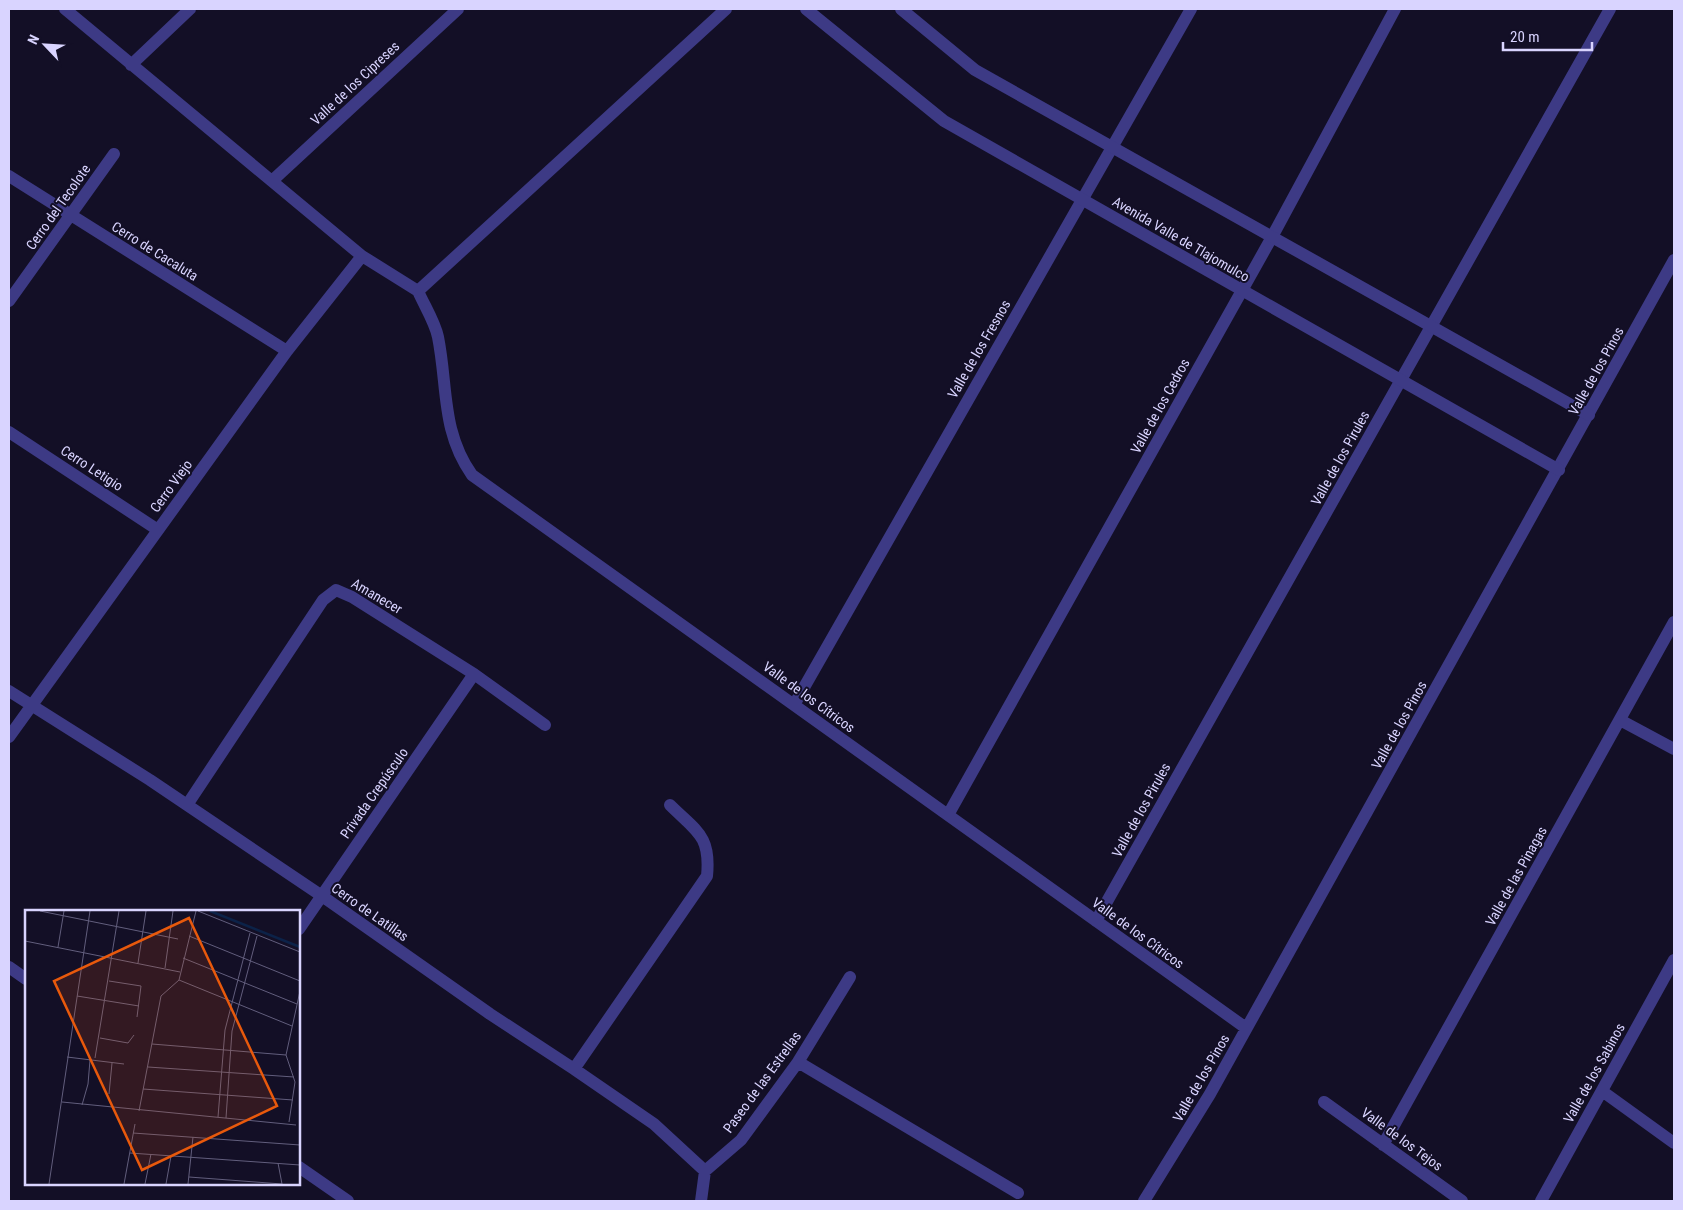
<svg xmlns="http://www.w3.org/2000/svg" width="1683" height="1210" viewBox="0 0 1683 1210" font-family="'Roboto Condensed',sans-serif">
	<style>
		.lines { fill: none; stroke-linecap: round; stroke-linejoin: round }
		.minor { stroke: #3d3a85; stroke-width: 12 }
		.tertiary { stroke: #3d3a85; stroke-width: 12 }
		.labels { text-anchor: middle; stroke-width: 4; stroke-linejoin: round; paint-order: stroke }
		.street-label { font-size: 14px; fill: #d9d4ff; stroke: #130f26 }
		.inset-river { fill: none; stroke: #0c2248; stroke-width: 2.5 }
		.inset-road { fill: none; stroke: #625e7d; stroke-width: 1 }
		.view { fill: #e8590c; fill-opacity: 0.15; stroke: #e8590c; stroke-width: 2.5 }
		.inset-edge { fill: none; stroke: #d9d4ff; stroke-width: 2.5 }
	</style>
	<rect width="100%" height="100%" fill="#130f26"/>
	<g class="lines">
		<path class="minor" d="M 65,9 L 362,256 L 418,291 L 726,9
			M 131,65 L 190,9
			M 9,176 L 287,351
			M 273,180 L 458,9
			M 418,291 C 424,305 435,322 438,337 C 448,387 441,431 472,475 L 1246,1028
			M 9,301 L 114,154
			M 9,432 L 158,530
			M 9,691 L 150,780 L 322,896 L 490,1014 L 574,1069 L 654,1124 L 705,1171
			M 794,705 L 1191,9
			M 1620,720 L 1674,749
			M 9,737 L 287,351 L 362,256
			M 187,805 L 323,600 L 336,590 L 352,597 L 474,674 L 545,725
			M 948,815 L 1272,237 L 1395,9
			M 1096,921 L 1610,9
			M 299,929 L 474,674
			M 9,967 L 26,979
			M 798,1062 L 1018,1193
			M 574,1069 L 707,876 C 711,835 696,831 670,805
			M 1602,1091 L 1674,1143
			M 1324,1102 L 1462,1201
			M 1383,1145 L 1674,622
			M 299,1167 L 348,1201
			M 701,1201 L 705,1171 L 741,1140 L 798,1062 L 850,977
			M 1144,1201 L 1210,1094 L 1674,260
			M 1541,1201 L 1674,960"/>
		<path class="tertiary" d="M 806,9 L 944,121 L 1559,470
			M 901,9 L 975,70 L 1589,415"/>
	</g>
	<g class="labels">
		<g class="street-label">
			<text transform="translate(355 83) rotate(-43)" y="5">Valle de los Cipreses</text>
			<text transform="translate(58 207) rotate(-55)" y="5">Cerro del Tecolote</text>
			<text transform="translate(1181 239) rotate(30)" y="5">Avenida Valle de Tlajomulco</text>
			<text transform="translate(155 251) rotate(32)" y="5">Cerro de Cacaluta</text>
			<text transform="translate(979 349) rotate(-60)" y="5">Valle de los Fresnos</text>
			<text transform="translate(1596 371) rotate(-61)" y="5">Valle de los Pinos</text>
			<text transform="translate(1160 406) rotate(-61)" y="5">Valle de los Cedros</text>
			<text transform="translate(1340 458) rotate(-61)" y="5">Valle de los Pirules</text>
			<text transform="translate(92 468) rotate(33)" y="5">Cerro Letigio</text>
			<text transform="translate(171 486) rotate(-54)" y="5">Cerro Viejo</text>
			<text transform="translate(377 596) rotate(30)" y="5">Amanecer</text>
			<text transform="translate(809 697) rotate(36)" y="5">Valle de los Cítricos</text>
			<text transform="translate(1399 725) rotate(-61)" y="5">Valle de los Pinos</text>
			<text transform="translate(374 793) rotate(-55)" y="5">Privada Crepúsculo</text>
			<text transform="translate(1141 810) rotate(-61)" y="5">Valle de los Pirules</text>
			<text transform="translate(1516 876) rotate(-61)" y="5">Valle de las Pinagas</text>
			<text transform="translate(370 912) rotate(35)" y="5">Cerro de Latillas</text>
			<text transform="translate(1138 933) rotate(36)" y="5">Valle de los Cítricos</text>
			<text transform="translate(1594 1073) rotate(-61)" y="5">Valle de los Sabinos</text>
			<text transform="translate(1201 1078) rotate(-60)" y="5">Valle de los Pinos</text>
			<text transform="translate(762 1082) rotate(-54)" y="5">Paseo de las Estrellas</text>
			<text transform="translate(1402 1139) rotate(36)" y="5">Valle de los Tejos</text>
		</g>
	</g>
	<g transform="translate(25 910)">
		<rect width="275" height="275" fill="#130f26"/>
		<path class="inset-river" d="M 185,1 L 275,37"/>
		<path class="inset-road" d="M 15,1 L 153,29M 171,1 L 154,70 L 267,116M 173,1 L 275,42M 164,26 L 275,71M 0,31 L 155,62M 33,37 L 39,1M 158,48 L 272,94M 113,53 L 121,1M 140,58 L 148,1M 84,71 L 116,76 L 112,107M 52,86 L 114,96M 75,128 L 103,133 L 109,125M 127,134 L 261,145M 42,147 L 99,154M 70,148 L 94,1M 123,157 L 269,167M 118,179 L 268,190M 84,184 L 87,153M 37,192 L 271,215M 57,195 L 63,174 L 65,150M 114,201 L 136,86 L 154,70M 193,207 L 200,120 L 225,23M 201,208 L 207,121 L 232,26M 264,212 L 270,172 L 261,145 L 275,81M 108,223 L 275,235M 105,243 L 275,255M 253,253 L 257,274M 164,267 L 257,274M 24,274 L 65,1M 99,274 L 110,214M 120,274 L 126,244M 141,274 L 146,246M 163,274 L 168,227"/>
		<path class="view" d="M 164,8 L 252,196 L 117,260 L 29,71 Z"/>
		<rect width="275" height="275" class="inset-edge"/>
	</g>
	<rect width="1683" height="1210" fill="none" stroke="#d9d4ff" stroke-width="20"/>
	<g transform="translate(45 45) rotate(295)" stroke="#130f26" stroke-width="4" paint-order="stroke">
	<path d="M0-4L9 19L0 12L-9 19Z" fill="#d9d4ff"/>
	<text y="-8" font-size="14" font-weight="bold" text-anchor="middle" fill="#d9d4ff">N</text>
	</g>
	<path d="M1503 42v8h89v-8" fill="none" stroke="#d9d4ff" stroke-width="2.5"/>
	<text x="1510" y="42" font-size="15" fill="#d9d4ff" stroke="#130f26" stroke-width="4" paint-order="stroke">20 m</text>
</svg>
